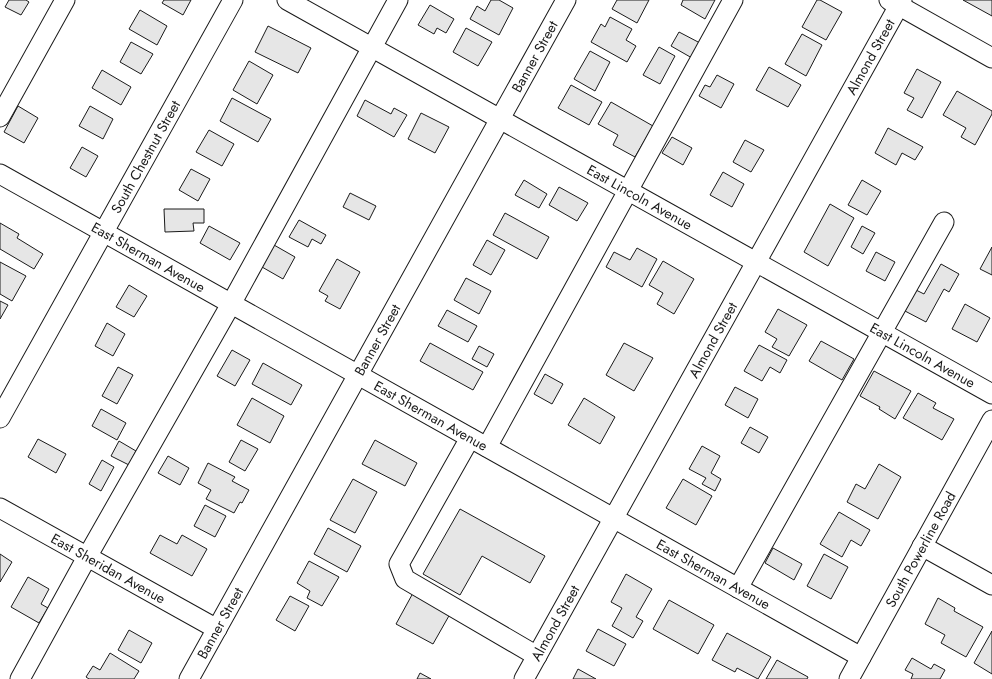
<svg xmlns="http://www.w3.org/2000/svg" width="992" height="679" viewBox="0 0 992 679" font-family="Jost,sans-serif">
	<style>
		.building { fill: #e6e6e6; stroke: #1a1a1a }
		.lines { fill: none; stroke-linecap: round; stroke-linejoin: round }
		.minor-casing { stroke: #1a1a1a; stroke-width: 21 }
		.minor { stroke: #fff; stroke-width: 19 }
		.labels { text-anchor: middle; stroke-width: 3; stroke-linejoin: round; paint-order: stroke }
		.street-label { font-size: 14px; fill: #1a1a1a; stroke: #fff }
	</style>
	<rect width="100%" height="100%" fill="#fff"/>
	<path class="building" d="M 9,0 L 26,0 L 29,2 L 21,15 L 5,7 Z
		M 164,0 L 191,0 L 183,15 L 162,3 Z
		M 491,0 L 499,0 L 513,8 L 499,35 L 470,19 L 477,6 L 485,11 Z
		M 617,0 L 649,0 L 637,23 L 612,9 Z
		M 683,0 L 715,0 L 705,19 L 681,5 Z
		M 817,0 L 820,0 L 842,12 L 826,40 L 802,27 Z
		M 963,0 L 992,0 L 992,16 Z
		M 430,5 L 454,19 L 446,33 L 437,28 L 434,34 L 418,25 Z
		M 140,10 L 167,26 L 157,45 L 129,29 Z
		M 610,17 L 632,29 L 626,40 L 636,46 L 627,62 L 591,42 L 601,24 L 605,27 Z
		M 268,26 L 311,48 L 298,73 L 255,52 Z
		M 466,28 L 492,42 L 478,66 L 453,52 Z
		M 679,32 L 700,43 L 692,58 L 671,46 Z
		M 802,34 L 822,45 L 806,76 L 785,64 Z
		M 131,42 L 153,54 L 141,74 L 120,62 Z
		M 659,47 L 675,56 L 660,84 L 643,75 Z
		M 590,51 L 610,62 L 595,91 L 574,79 Z
		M 249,61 L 273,75 L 257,104 L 233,90 Z
		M 769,67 L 801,85 L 788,107 L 756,90 Z
		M 917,69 L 941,82 L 922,118 L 907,110 L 914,98 L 904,93 Z
		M 102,70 L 131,87 L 121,105 L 92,88 Z
		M 717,75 L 734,84 L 721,108 L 699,96 L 705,85 L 710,87 Z
		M 571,85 L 602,102 L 589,125 L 558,108 Z
		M 957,91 L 992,111 L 992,114 L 975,145 L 961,137 L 966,128 L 943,115 Z
		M 232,98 L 271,119 L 258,142 L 220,121 Z
		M 365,100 L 391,114 L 394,108 L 407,115 L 394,137 L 357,116 Z
		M 611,102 L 653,126 L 635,157 L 613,145 L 618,135 L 598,124 Z
		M 18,106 L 38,118 L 24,143 L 4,132 Z
		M 90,106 L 113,119 L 103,139 L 79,126 Z
		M 421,113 L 449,127 L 435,153 L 408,139 Z
		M 888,128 L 923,147 L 915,160 L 902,153 L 896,165 L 875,153 Z
		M 209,130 L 234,144 L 222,166 L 196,152 Z
		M 672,137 L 692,148 L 683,165 L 662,153 Z
		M 745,140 L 764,150 L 751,172 L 733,162 Z
		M 82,147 L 98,156 L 86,177 L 70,168 Z
		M 191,169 L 210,179 L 198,201 L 179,190 Z
		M 723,172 L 744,184 L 732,207 L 710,195 Z
		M 524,180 L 547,194 L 539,208 L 515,195 Z
		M 862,180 L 881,191 L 867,215 L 848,205 Z
		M 559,187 L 588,203 L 577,221 L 549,205 Z
		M 350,193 L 376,206 L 369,220 L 343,207 Z
		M 830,204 L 854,218 L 828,266 L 804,252 Z
		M 164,209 L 204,209 L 204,223 L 193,223 L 194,231 L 165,232 Z
		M 505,213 L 549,237 L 537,259 L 493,235 Z
		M 299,220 L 326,235 L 321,244 L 312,239 L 308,247 L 289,237 Z
		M 0,223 L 19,234 L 17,238 L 43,254 L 34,269 L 0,249 Z
		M 209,226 L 240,243 L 230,260 L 200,243 Z
		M 862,226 L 875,233 L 863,254 L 851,247 Z
		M 487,240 L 505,250 L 491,275 L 473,265 Z
		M 274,245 L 295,257 L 283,279 L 262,267 Z
		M 992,247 L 992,275 L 980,269 Z
		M 637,248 L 657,259 L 642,287 L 606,267 L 614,252 L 630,260 Z
		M 876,252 L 895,262 L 885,281 L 866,271 Z
		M 337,259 L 360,272 L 340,309 L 325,301 L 328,296 L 319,291 Z
		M 663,261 L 694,279 L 674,314 L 657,304 L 663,293 L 649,285 Z
		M 0,262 L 26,276 L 12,301 L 0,294 Z
		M 941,264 L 959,274 L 949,292 L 944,289 L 926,322 L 905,311 L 916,290 L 924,294 Z
		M 466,278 L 491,291 L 479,314 L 454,300 Z
		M 129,285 L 147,296 L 134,317 L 116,307 Z
		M 0,301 L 8,305 L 0,319 Z
		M 965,304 L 990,318 L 977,342 L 952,329 Z
		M 778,309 L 807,325 L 789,356 L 772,347 L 777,339 L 765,332 Z
		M 447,310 L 477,326 L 468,342 L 438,326 Z
		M 107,323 L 125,334 L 113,356 L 95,346 Z
		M 821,341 L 854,359 L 842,380 L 809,361 Z
		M 430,343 L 483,372 L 473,390 L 420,361 Z
		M 624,343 L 653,358 L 634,391 L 606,375 Z
		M 759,345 L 787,360 L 780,373 L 770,367 L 762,381 L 744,371 Z
		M 479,346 L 494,354 L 487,367 L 472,359 Z
		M 232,350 L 250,360 L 235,386 L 217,376 Z
		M 263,363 L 302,385 L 291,405 L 252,384 Z
		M 118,367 L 133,375 L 117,404 L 102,396 Z
		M 874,371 L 911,391 L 895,419 L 879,409 L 880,407 L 860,396 Z
		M 545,374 L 563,384 L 552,404 L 534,394 Z
		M 735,387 L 758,399 L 748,418 L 725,405 Z
		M 918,393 L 936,403 L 933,408 L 954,419 L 942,440 L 903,418 Z
		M 252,398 L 284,416 L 270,443 L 237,425 Z
		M 584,398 L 615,417 L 600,444 L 568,425 Z
		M 101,409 L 126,423 L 117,440 L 92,426 Z
		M 750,427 L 768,437 L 759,453 L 741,443 Z
		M 38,439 L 66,454 L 56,473 L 28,457 Z
		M 241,440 L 258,449 L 245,471 L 229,462 Z
		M 375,440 L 417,463 L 405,486 L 362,464 Z
		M 119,441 L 136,451 L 129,465 L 111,456 Z
		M 702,446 L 720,456 L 711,473 L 721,479 L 715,491 L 702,484 L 706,478 L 689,469 Z
		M 168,456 L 189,468 L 180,485 L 158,473 Z
		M 102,460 L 114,467 L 101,491 L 89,484 Z
		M 208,463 L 235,477 L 232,481 L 249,490 L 242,503 L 240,502 L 234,513 L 206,499 L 211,490 L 198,483 Z
		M 879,464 L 901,477 L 878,519 L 847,502 L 856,484 L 865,489 Z
		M 353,479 L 377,492 L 355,533 L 330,520 Z
		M 683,479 L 712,496 L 696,525 L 666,508 Z
		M 205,505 L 226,516 L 215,537 L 194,526 Z
		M 460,509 L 545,556 L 530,583 L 482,556 L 460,595 L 423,574 Z
		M 839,512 L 870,530 L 861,546 L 851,540 L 842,557 L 820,544 Z
		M 328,528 L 361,546 L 347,572 L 314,554 Z
		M 160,535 L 177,544 L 182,535 L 207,549 L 192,576 L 150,553 Z
		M 773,548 L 802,564 L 794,580 L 765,563 Z
		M 0,554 L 12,562 L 0,582 Z
		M 824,554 L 848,567 L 831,599 L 807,586 Z
		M 309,561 L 339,577 L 322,606 L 307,598 L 310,591 L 297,583 Z
		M 626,574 L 652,589 L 636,617 L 643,621 L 633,638 L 612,626 L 622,608 L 611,602 Z
		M 28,577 L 49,589 L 41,604 L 48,608 L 39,623 L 11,607 Z
		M 413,593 L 450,614 L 433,644 L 396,624 Z
		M 290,596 L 309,606 L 295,631 L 276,620 Z
		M 938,598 L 955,608 L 954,611 L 983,627 L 966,657 L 941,643 L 945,635 L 925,624 Z
		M 669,600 L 714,625 L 698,654 L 653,629 Z
		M 598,629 L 626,644 L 614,666 L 586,651 Z
		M 129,630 L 152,643 L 141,663 L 118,650 Z
		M 992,631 L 992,674 L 974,663 Z
		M 727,633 L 771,657 L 758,679 L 737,668 L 735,672 L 712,660 Z
		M 110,653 L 139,671 L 134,679 L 89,679 L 86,677 L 93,666 L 100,670 Z
		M 912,658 L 931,669 L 934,664 L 945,670 L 940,679 L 911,679 L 913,674 L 905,670 Z
		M 777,660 L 808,677 L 807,679 L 766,679 Z
		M 578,669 L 596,679 L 573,679 Z
		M 420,673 L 431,679 L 417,679 Z"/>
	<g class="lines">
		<g class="minor-casing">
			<g id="minor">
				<path id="s1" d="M 287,0 L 992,394"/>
				<path d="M 889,0 L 992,58"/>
				<path d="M 0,117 L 65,0"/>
				<path id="s2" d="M 0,174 L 861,657"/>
				<path id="s3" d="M 0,418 L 233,0"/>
				<path d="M 470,438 L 399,564 L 405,579 L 537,656"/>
				<path d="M 487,447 L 733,0"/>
				<path id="s4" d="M 0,508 L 217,629"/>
				<path d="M 922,546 L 992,585"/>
				<path d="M 738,588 L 944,222"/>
				<path d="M 20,679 L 87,557 L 231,304 L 398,0"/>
				<path id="s5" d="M 189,679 L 566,0"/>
				<path id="s6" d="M 524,679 L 902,0"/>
				<path id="s7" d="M 849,679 L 992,420"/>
			</g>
		</g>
		<use href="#minor" class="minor"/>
	</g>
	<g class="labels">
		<g class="street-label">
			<text dy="5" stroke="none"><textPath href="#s5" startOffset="712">Banner Street</textPath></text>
			<text dy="5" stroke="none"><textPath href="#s6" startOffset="712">Almond Street</textPath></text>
			<text dy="5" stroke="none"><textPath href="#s3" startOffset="299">South Chestnut Street</textPath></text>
			<text dy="5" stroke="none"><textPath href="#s1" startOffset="404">East Lincoln Avenue</textPath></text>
			<text dy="5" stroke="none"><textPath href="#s2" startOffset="170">East Sherman Avenue</textPath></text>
			<text dy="5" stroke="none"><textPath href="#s6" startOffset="388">Almond Street</textPath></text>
			<text dy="5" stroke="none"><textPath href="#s5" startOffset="388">Banner Street</textPath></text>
			<text dy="5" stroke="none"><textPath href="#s1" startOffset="728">East Lincoln Avenue</textPath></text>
			<text dy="5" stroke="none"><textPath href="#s2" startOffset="494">East Sherman Avenue</textPath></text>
			<text dy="5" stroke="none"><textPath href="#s7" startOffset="148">South Powerline Road</textPath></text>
			<text dy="5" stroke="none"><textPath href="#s4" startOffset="124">East Sheridan Avenue</textPath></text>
			<text dy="5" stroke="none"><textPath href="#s2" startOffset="818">East Sherman Avenue</textPath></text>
			<text dy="5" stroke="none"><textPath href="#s6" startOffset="64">Almond Street</textPath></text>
			<text dy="5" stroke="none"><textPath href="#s5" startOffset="64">Banner Street</textPath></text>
		</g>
	</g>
</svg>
